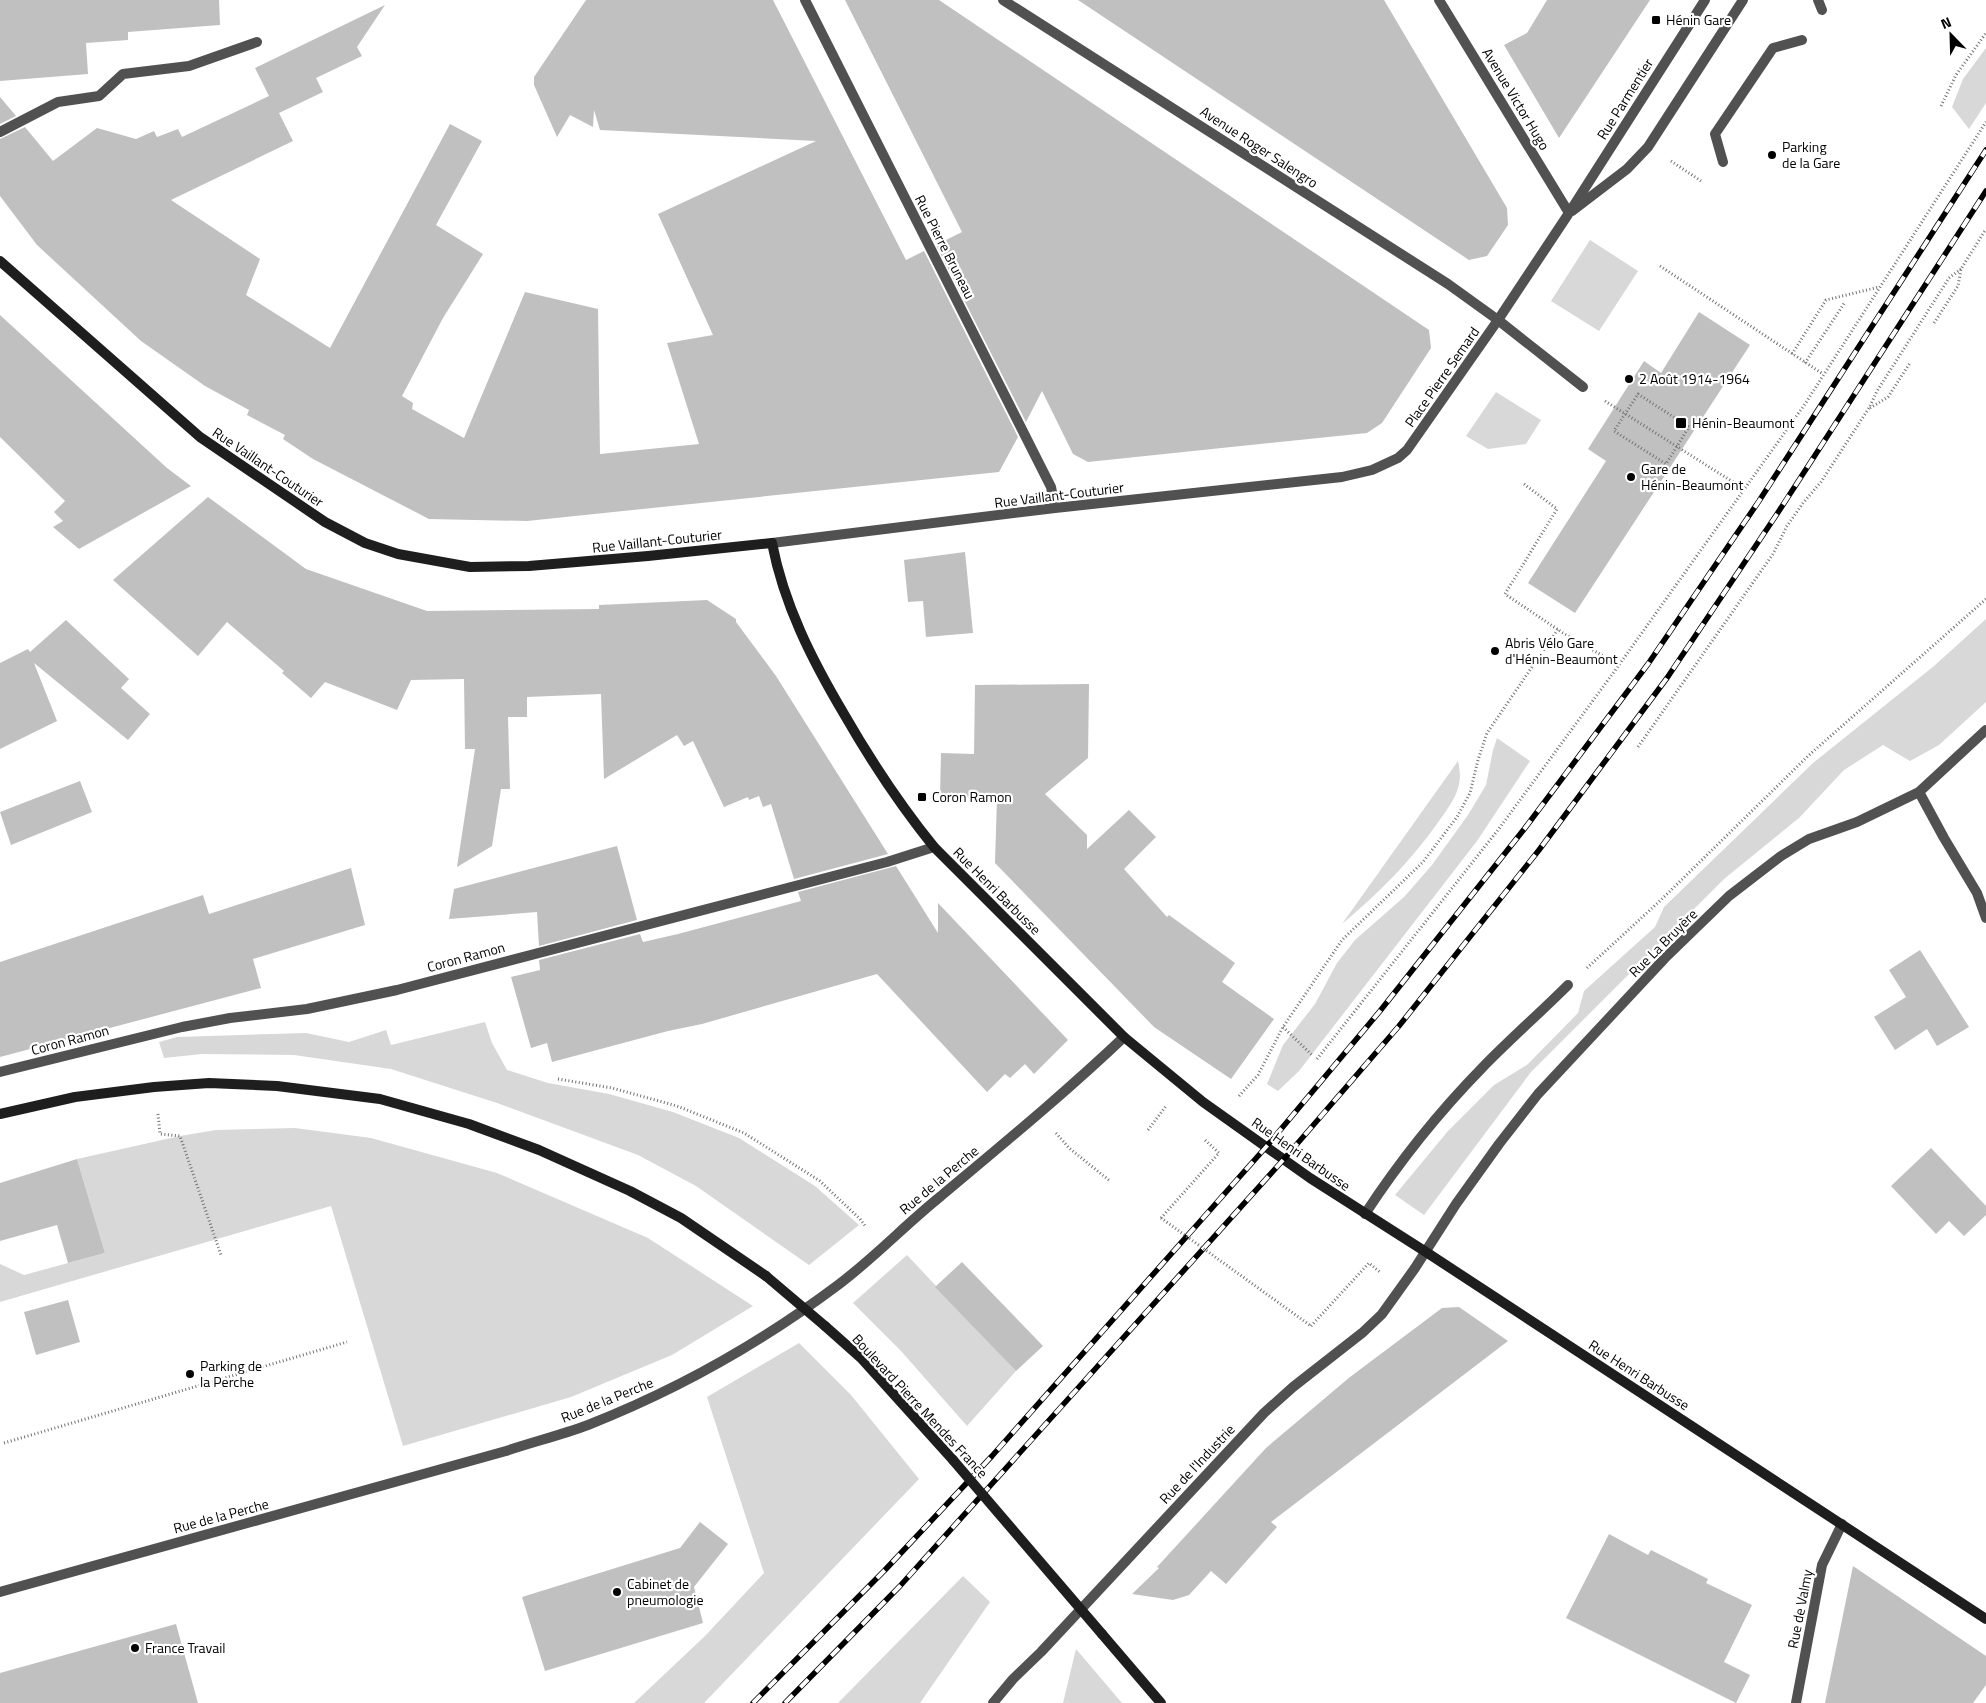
<svg xmlns="http://www.w3.org/2000/svg" width="1986" height="1703" viewBox="0 0 1986 1703" font-family="'Titillium Web',sans-serif">
	<style>
		.green { fill: #d8d8d8 }
		.building { fill: #c0c0c0 }
		.lines { fill: none; stroke-linecap: round; stroke-linejoin: round }
		.path { stroke: #737373; stroke-width: 3; stroke-dasharray: 1 2.5; stroke-linecap: butt }
		.lane { stroke: #515151; stroke-width: 10 }
		.street { stroke: #515151; stroke-width: 10 }
		.secondary { stroke: #1e1e1e; stroke-width: 10 }
		.rail-casing { stroke: #000; stroke-width: 5.5 }
		.rail { stroke: #fff; stroke-width: 4; stroke-dasharray: 11; stroke-linecap: butt }
		.path-bridge { stroke: #737373; stroke-width: 3; stroke-dasharray: 1 2.5; stroke-linecap: butt }
		.secondary-bridge { stroke: #1e1e1e; stroke-width: 10 }
		.poi-dot { fill: #000; stroke: #fff; stroke-width: 2 }
		.labels { text-anchor: middle; stroke-width: 4.5; stroke-linejoin: round; paint-order: stroke }
		.poi-label { font-size: 14px; fill: #000; stroke: #fff; text-anchor: start }
		.street-label { font-size: 14px; fill: #000; stroke: #fff }
	</style>
	<rect width="100%" height="100%" fill="#fff"/>
	<path class="green" d="M 1986,48 L 1986,103 L 1969,129 L 1952,107 L 1963,79 Z
		M 1590,240 L 1638,271 L 1599,331 L 1551,301 Z
		M 1496,392 L 1541,420 L 1526,444 L 1488,449 L 1466,436 Z
		M 1986,619 L 1986,702 L 1939,745 L 1910,761 L 1883,745 L 1844,770 L 1799,818 L 1724,879 L 1531,1072 L 1424,1215 L 1395,1195 L 1448,1131 L 1494,1085 L 1527,1065 L 1578,1013 L 1584,991 L 1655,927 L 1664,907 L 1813,763 L 1934,666 Z
		M 1497,738 L 1530,761 L 1477,841 L 1299,1071 L 1278,1091 L 1267,1084 L 1283,1045 L 1315,1004 L 1337,963 L 1355,940 L 1404,897 L 1432,865 L 1468,815 L 1486,785 L 1493,750 Z
		M 1458,761 C 1460,770 1461,779 1458,788 C 1455,799 1446,811 1439,821 C 1411,861 1379,893 1342,924 Z
		M 485,1022 L 492,1043 L 507,1070 L 548,1083 L 609,1094 L 673,1112 L 739,1138 L 815,1186 L 859,1225 L 809,1265 L 696,1186 L 638,1155 L 497,1103 L 391,1069 L 294,1055 L 202,1054 L 164,1058 L 159,1042 L 177,1037 L 306,1033 L 349,1042 L 386,1030 L 391,1045 Z
		M 295,1128 L 371,1138 L 497,1173 L 648,1238 L 753,1306 L 672,1355 L 571,1397 L 403,1446 L 331,1206 L 0,1302 L 0,1264 L 24,1275 L 105,1253 L 77,1159 L 180,1136 L 216,1130 Z
		M 907,1255 L 1016,1371 L 967,1426 L 901,1351 L 853,1303 Z
		M 799,1343 L 851,1395 L 919,1479 L 704,1703 L 634,1703 L 705,1636 L 764,1573 L 707,1397 Z
		M 963,1576 L 990,1602 L 920,1703 L 838,1703 Z
		M 1076,1649 L 1122,1703 L 1063,1703 Z"/>
	<path class="building" d="M 0,0 L 219,0 L 220,25 L 128,32 L 128,40 L 86,43 L 88,74 L 0,81 Z
		M 586,0 L 773,0 L 906,260 L 924,251 L 1018,437 L 999,472 L 527,521 L 429,519 L 313,459 L 283,439 L 285,435 L 247,415 L 249,410 L 205,386 L 141,341 L 37,245 L 0,196 L 0,139 L 25,127 L 53,161 L 97,128 L 136,139 L 154,131 L 157,137 L 178,129 L 182,137 L 269,96 L 255,68 L 385,5 L 357,47 L 362,56 L 316,78 L 323,92 L 279,113 L 293,141 L 171,200 L 260,259 L 246,295 L 330,348 L 450,124 L 482,141 L 436,225 L 483,254 L 443,318 L 402,396 L 413,403 L 412,409 L 464,438 L 525,292 L 598,309 L 600,454 L 699,444 L 667,343 L 713,335 L 658,214 L 816,141 L 600,130 L 594,110 L 593,127 L 570,115 L 557,137 L 534,85 L 534,77 Z
		M 845,0 L 939,0 L 1429,330 L 1431,348 L 1382,423 L 1367,433 L 1088,462 L 1073,454 L 1042,391 L 1026,422 L 936,245 L 962,232 Z
		M 1078,0 L 1384,0 L 1507,208 L 1508,225 L 1487,256 L 1469,260 Z
		M 1547,0 L 1650,0 L 1559,138 L 1504,45 L 1527,33 Z
		M 0,97 L 16,116 L 0,124 Z
		M 1699,312 L 1750,345 L 1575,613 L 1528,583 L 1606,461 L 1588,449 L 1644,361 L 1661,373 Z
		M 0,315 L 167,468 L 191,486 L 79,549 L 53,527 L 63,521 L 54,512 L 65,501 L 0,437 Z
		M 208,497 L 306,569 L 427,611 L 599,609 L 599,605 L 707,600 L 736,619 L 736,622 L 776,676 L 888,854 L 794,879 L 771,804 L 763,807 L 759,796 L 749,800 L 748,797 L 724,807 L 693,741 L 684,746 L 677,735 L 604,779 L 601,694 L 527,697 L 527,717 L 508,717 L 510,789 L 501,789 L 492,846 L 457,867 L 475,749 L 465,749 L 464,679 L 411,680 L 397,710 L 325,682 L 311,698 L 282,673 L 284,671 L 227,622 L 198,656 L 113,580 Z
		M 965,552 L 973,633 L 926,637 L 923,601 L 908,602 L 904,560 Z
		M 66,620 L 129,679 L 121,688 L 150,714 L 128,740 L 34,663 L 57,721 L 0,749 L 0,663 L 28,649 L 30,652 Z
		M 1089,684 L 1088,758 L 1045,794 L 1087,835 L 1087,849 L 1129,810 L 1156,837 L 1124,869 L 1167,917 L 1169,915 L 1235,963 L 1222,982 L 1274,1019 L 1231,1079 L 1154,1027 L 995,863 L 997,798 L 940,797 L 941,753 L 974,754 L 975,685 Z
		M 80,781 L 92,812 L 11,845 L 0,812 Z
		M 617,846 L 637,920 L 539,946 L 537,912 L 449,919 L 454,889 Z
		M 896,866 L 938,933 L 938,903 L 1068,1040 L 1034,1074 L 1025,1064 L 1010,1078 L 1005,1074 L 987,1092 L 877,974 L 702,1024 L 668,1031 L 552,1062 L 547,1043 L 531,1048 L 511,977 L 540,970 L 539,960 L 640,934 L 643,942 L 678,934 L 801,901 L 798,892 Z
		M 351,868 L 365,925 L 253,959 L 261,988 L 0,1057 L 0,962 L 203,895 L 209,914 Z
		M 1920,950 L 1969,1027 L 1937,1046 L 1927,1029 L 1895,1050 L 1874,1017 L 1906,997 L 1889,970 Z
		M 1931,1148 L 1986,1206 L 1986,1215 L 1964,1236 L 1949,1221 L 1936,1234 L 1891,1186 Z
		M 77,1159 L 105,1253 L 68,1263 L 57,1225 L 0,1241 L 0,1183 Z
		M 962,1262 L 1043,1346 L 1016,1371 L 935,1287 Z
		M 68,1300 L 80,1342 L 36,1355 L 24,1312 Z
		M 1459,1307 L 1508,1341 L 1271,1522 L 1277,1527 L 1226,1584 L 1211,1571 L 1189,1595 L 1173,1600 L 1132,1594 L 1159,1568 L 1157,1567 L 1266,1448 L 1350,1377 L 1442,1308 Z
		M 700,1522 L 728,1544 L 694,1587 L 703,1623 L 545,1671 L 522,1597 L 680,1548 Z
		M 1609,1534 L 1648,1555 L 1651,1550 L 1708,1579 L 1706,1583 L 1752,1605 L 1724,1662 L 1750,1675 L 1736,1703 L 1566,1618 Z
		M 1853,1566 L 1986,1656 L 1986,1685 L 1973,1703 L 1825,1703 Z
		M 176,1624 L 198,1703 L 0,1703 L 0,1673 Z"/>
	<g class="lines">
		<path class="path" d="M 1941,106 L 1956,75 L 1986,33
			M 1671,161 L 1701,181
			M 1660,266 L 1823,374
			M 1934,323 L 1958,286 L 1961,269 L 1986,229
			M 1792,354 L 1826,300 L 1879,287
			M 1805,363 L 1845,302
			M 1638,394 L 1689,427 L 1666,464 L 1614,431 Z
			M 1605,401 L 1744,489
			M 1870,408 L 1888,397 L 1910,363
			M 1524,484 L 1557,509 L 1505,594 L 1563,633 L 1619,665
			M 1638,747 L 1773,554 L 1787,526 L 1803,503 L 1821,482 L 1869,408 L 1877,391 L 1949,278 L 1961,269
			M 1587,968 L 1663,898 L 1808,756 L 1986,599
			M 1283,1027 L 1312,1055
			M 1317,1059 L 1498,830 L 1619,665 L 1805,404 L 1986,122
			M 558,1079 L 612,1088 L 677,1106 L 744,1133 L 820,1181 L 860,1219 L 866,1227
			M 1239,1096 L 1258,1075 L 1283,1027 L 1342,940 L 1423,862 L 1457,817 L 1470,793 L 1478,760 L 1487,733 L 1558,629
			M 158,1114 L 160,1134 L 180,1136 L 221,1255
			M 1148,1130 L 1166,1106
			M 1056,1133 L 1069,1148 L 1110,1181
			M 1161,1218 L 1219,1153 L 1204,1139
			M 1311,1326 L 1369,1263 L 1380,1272
			M 4,1443 L 347,1342"/>
		<path class="lane" d="M 1818,0 L 1822,10
			M 0,132 L 58,102 L 99,96 L 123,74 L 189,66 L 257,42
			M 1723,162 L 1715,134 L 1773,48 L 1802,40
			M 1572,211 L 1627,169 L 1648,147 L 1743,0
			M 0,1072 L 182,1027 L 230,1018 L 307,1009 L 397,990 L 887,862 L 934,847
			M 1365,1214 C 1399,1162 1439,1112 1482,1068 C 1510,1039 1540,1013 1568,985"/>
		<path class="street" d="M 805,0 L 1051,487 L 1055,508
			M 1003,0 L 1448,284 L 1498,320 L 1583,387
			M 1439,0 L 1569,213
			M 772,543 L 1055,508 L 1342,477 L 1372,470 L 1398,458 L 1407,450 L 1498,320 L 1569,213 L 1705,0
			M 1919,792 L 1944,838 L 1977,893 L 1986,918
			M 0,1592 L 506,1451 C 533,1442 561,1435 588,1425 C 677,1390 762,1342 838,1285 C 874,1258 906,1224 941,1196 C 1003,1144 1065,1093 1124,1037
			M 993,1703 L 1013,1679 L 1041,1652 L 1264,1413 L 1293,1387 L 1362,1333 L 1382,1314 L 1415,1268 L 1456,1204 L 1499,1144 L 1538,1094 L 1665,958 L 1729,896 L 1781,856 L 1809,839 L 1857,822 L 1919,792 L 1986,730
			M 1796,1703 L 1822,1565 L 1842,1524"/>
		<path class="secondary" d="M 0,261 L 200,437 L 325,522 L 365,543 L 398,554 L 470,567 L 529,566 L 648,556 L 772,543 C 784,605 812,660 844,714 C 871,761 900,805 934,847 L 1124,1037 L 1203,1102 L 1310,1178 L 1426,1252 L 1986,1619
			M 0,1114 L 75,1097 L 154,1087 L 209,1083 L 277,1086 L 380,1099 L 469,1124 L 539,1150 L 630,1191 L 681,1218 L 766,1276
			M 825,1326 L 861,1358 L 953,1460
			M 1102,1634 L 1161,1703"/>
		<g class="rail-casing">
			<path id="rail" d="M 753,1703 L 885,1570 L 992,1456 L 1266,1147 L 1380,1011 L 1525,828 L 1648,664 L 1759,501 L 1986,150
				M 785,1703 L 900,1586 L 1284,1159 L 1399,1026 L 1539,850 L 1667,678 L 1777,514 L 1986,191"/>
		</g>
		<use href="#rail" class="rail"/>
		<path class="path-bridge" d="M 1161,1218 L 1311,1326"/>
		<path class="secondary-bridge" d="M 766,1276 L 825,1326
			M 953,1460 L 1102,1634"/>
	</g>
	<g class="poi-dot">
		<rect x="1651" y="15" width="10" height="10" rx="2.5"/>
		<circle cx="1772" cy="155" r="5"/>
		<circle cx="1629" cy="379" r="5"/>
		<rect x="1675" y="417" width="12" height="12" rx="2.5"/>
		<circle cx="1631" cy="477" r="5"/>
		<circle cx="1495" cy="651" r="5"/>
		<rect x="917" y="792" width="10" height="10" rx="2.5"/>
		<circle cx="190" cy="1374" r="5"/>
		<circle cx="617" cy="1592" r="5"/>
		<circle cx="135" cy="1648" r="5"/>
	</g>
	<g class="labels">
		<g class="poi-label">
			<text x="1666" y="25">Hénin Gare</text>
			<text x="1782" y="152">Parking<tspan x="1782" dy="16">de la Gare</tspan></text>
			<text x="1639" y="384">2 Août 1914-1964</text>
			<text x="1692" y="428">Hénin-Beaumont</text>
			<text x="1641" y="474">Gare de<tspan x="1641" dy="16">Hénin-Beaumont</tspan></text>
			<text x="1505" y="648">Abris Vélo Gare<tspan x="1505" dy="16">d'Hénin-Beaumont</tspan></text>
			<text x="932" y="802">Coron Ramon</text>
			<text x="200" y="1371">Parking de<tspan x="200" dy="16">la Perche</tspan></text>
			<text x="627" y="1589">Cabinet de<tspan x="627" dy="16">pneumologie</tspan></text>
			<text x="145" y="1653">France Travail</text>
		</g>
		<g class="street-label">
			<text transform="translate(1516 99) rotate(59)" y="5">Avenue Victor Hugo</text>
			<text transform="translate(1625 99) rotate(-58)" y="5">Rue Parmentier</text>
			<text transform="translate(1259 147) rotate(33)" y="5">Avenue Roger Salengro</text>
			<text transform="translate(945 247) rotate(63)" y="5">Rue Pierre Bruneau</text>
			<text transform="translate(1442 377) rotate(-55)" y="5">Place Pierre Semard</text>
			<text transform="translate(268 467) rotate(34)" y="5">Rue Vaillant-Couturier</text>
			<text transform="translate(1059 495) rotate(-7)" y="5">Rue Vaillant-Couturier</text>
			<text transform="translate(657 541) rotate(-6)" y="5">Rue Vaillant-Couturier</text>
			<text transform="translate(997 891) rotate(45)" y="5">Rue Henri Barbusse</text>
			<text transform="translate(1663 943) rotate(-45)" y="5">Rue La Bruyère</text>
			<text transform="translate(466 957) rotate(-15)" y="5">Coron Ramon</text>
			<text transform="translate(70 1040) rotate(-15)" y="5">Coron Ramon</text>
			<text transform="translate(1301 1154) rotate(35)" y="5">Rue Henri Barbusse</text>
			<text transform="translate(939 1180) rotate(-40)" y="5">Rue de la Perche</text>
			<text transform="translate(1639 1375) rotate(33)" y="5">Rue Henri Barbusse</text>
			<text transform="translate(607 1400) rotate(-22)" y="5">Rue de la Perche</text>
			<text transform="translate(920 1406) rotate(47)" y="5">Boulevard Pierre Mendes France</text>
			<text transform="translate(1197 1464) rotate(-47)" y="5">Rue de l'Industrie</text>
			<text transform="translate(221 1516) rotate(-15)" y="5">Rue de la Perche</text>
			<text transform="translate(1800 1609) rotate(-79)" y="5">Rue de Valmy</text>
		</g>
	</g>
	<g transform="translate(1951 35) rotate(337)" stroke="#ffffff" stroke-width="4" paint-order="stroke">
	<path d="M0-4L9 19L0 12L-9 19Z" fill="#000000"/>
	<text y="-8" font-size="14" font-weight="bold" text-anchor="middle" fill="#000000">N</text>
	</g>
</svg>
